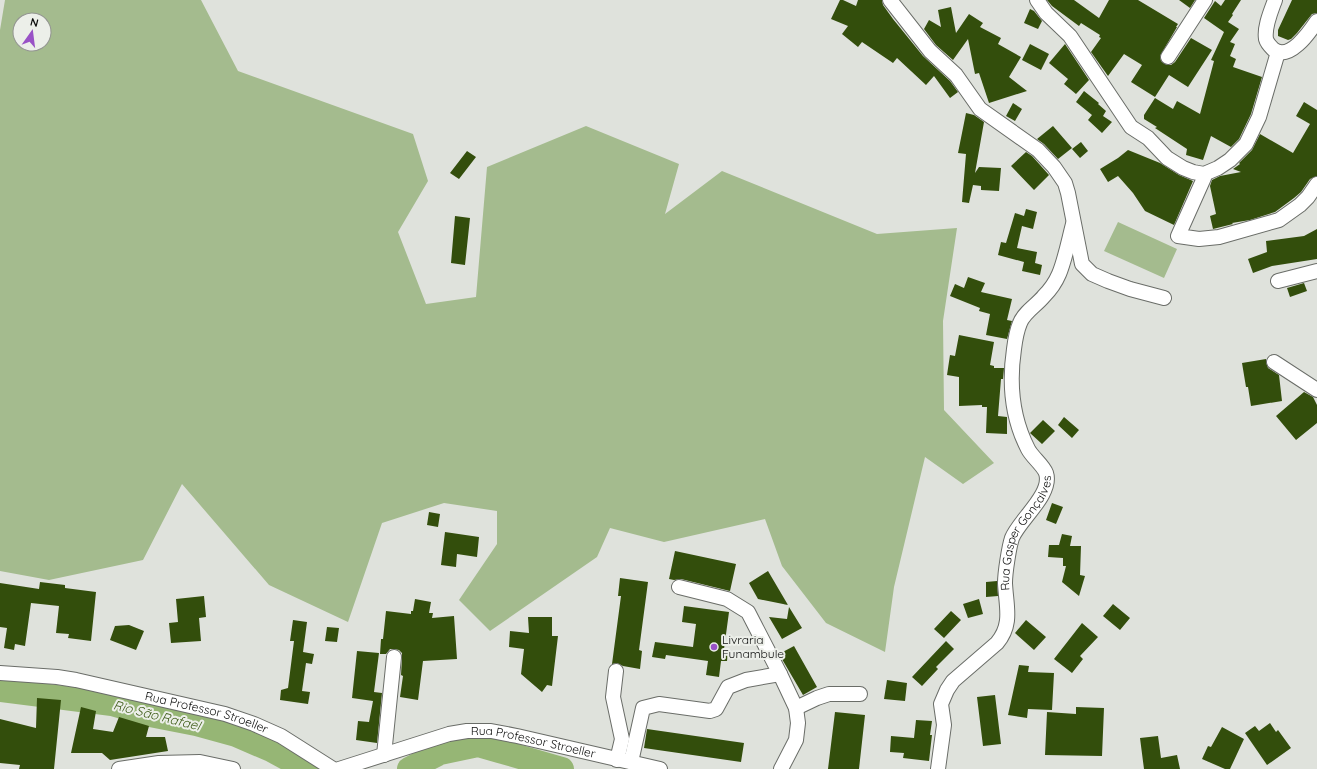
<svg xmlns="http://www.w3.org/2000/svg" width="1317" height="769" viewBox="0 0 1317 769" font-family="Quicksand,sans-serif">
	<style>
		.green { fill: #a4bb8e; fill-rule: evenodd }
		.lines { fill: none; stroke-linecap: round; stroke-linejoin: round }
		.river { stroke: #96b675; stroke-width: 24 }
		.building { fill: #334e0c }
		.minor-casing { stroke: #6a6d68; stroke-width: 16 }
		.minor { stroke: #fff; stroke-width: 14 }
		.poi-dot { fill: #9952c6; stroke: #ecefe9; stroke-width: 1.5 }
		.labels { text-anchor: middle; stroke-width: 4; stroke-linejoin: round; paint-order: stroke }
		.street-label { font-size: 12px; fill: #0d0e0d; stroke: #ecefe9 }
		.poi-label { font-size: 12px; fill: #0d0e0d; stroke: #ecefe9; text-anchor: start }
		.water-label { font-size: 13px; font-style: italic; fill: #3e5c18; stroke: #ecefe9 }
	</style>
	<rect width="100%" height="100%" fill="#dfe2dc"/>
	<path class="green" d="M 5,0 L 201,0 L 238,71 L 413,134 L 428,181 L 398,232 L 426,304 L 476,297 L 487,167 L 586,126 L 679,164 L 665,214 L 722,171 L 877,234 L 957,228 L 943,321 L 944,410 L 994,463 L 963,484 L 925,457 L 894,587 L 885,652 L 826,623 L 782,566 L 765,519 L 664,542 L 610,528 L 597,557 L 490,631 L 459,600 L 497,544 L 497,511 L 444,503 L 382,523 L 348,622 L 269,585 L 182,484 L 143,560 L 49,580 L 0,571 L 0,30 ZM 20,20 L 44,20 L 44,44 L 20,44 Z
		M 1118,222 L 1177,249 L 1164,278 L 1104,251 Z"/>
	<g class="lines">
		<path class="river" d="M 0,690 L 112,704 L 150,715 L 196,724 L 236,735 L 271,750 L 306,769
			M 409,769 L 440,753 L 478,745 L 562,769"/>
	</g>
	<path class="building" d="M 840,0 L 843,0 L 856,6 L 858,0 L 882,0 L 883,5 L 893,19 L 923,56 L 950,81 L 958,92 L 950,98 L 934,76 L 926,85 L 897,58 L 893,63 L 862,42 L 858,47 L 842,34 L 848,26 L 831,19 Z
		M 1047,0 L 1074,0 L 1099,18 L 1109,0 L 1138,0 L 1178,24 L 1176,27 L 1177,27 L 1160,56 L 1161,61 L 1167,65 L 1171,65 L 1175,62 L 1191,38 L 1212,50 L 1188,87 L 1169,75 L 1155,97 L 1131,82 L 1142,65 L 1124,54 L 1108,76 L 1091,52 L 1101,38 L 1099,37 L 1100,35 L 1081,23 L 1079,26 L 1052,6 Z
		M 1179,0 L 1195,0 L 1190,8 Z
		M 1225,0 L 1241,0 L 1232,14 L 1233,15 L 1228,22 L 1239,29 L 1230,42 L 1235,44 L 1230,56 L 1236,59 L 1233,67 L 1262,77 L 1251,114 L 1239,139 L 1231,147 L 1211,136 L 1203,160 L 1186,155 L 1187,149 L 1155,128 L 1157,127 L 1144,119 L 1144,115 L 1155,98 L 1173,109 L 1177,101 L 1200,114 L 1214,61 L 1211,60 L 1224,32 L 1204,18 L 1215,1 L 1221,6 Z
		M 1292,0 L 1317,0 L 1317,13 L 1312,14 L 1297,33 L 1291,39 L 1288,40 L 1278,36 L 1278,30 Z
		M 951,7 L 956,33 L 969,14 L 983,23 L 980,27 L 1001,38 L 998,44 L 1021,57 L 1009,77 L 1027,91 L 989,103 L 979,73 L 975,74 L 968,39 L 953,60 L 936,45 L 924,29 L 929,20 L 941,27 L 938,10 Z
		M 1030,9 L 1034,11 L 1042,21 L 1038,29 L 1024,23 Z
		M 1030,44 L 1049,54 L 1041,70 L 1022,60 Z
		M 1065,44 L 1089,80 L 1076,94 L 1064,84 L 1068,79 L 1049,63 Z
		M 1084,91 L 1099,103 L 1098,104 L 1106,111 L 1103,116 L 1112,122 L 1102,133 L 1088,120 L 1092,115 L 1076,102 Z
		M 1304,102 L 1317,110 L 1317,176 L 1310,179 L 1301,192 L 1294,198 L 1275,212 L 1250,220 L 1232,223 L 1233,224 L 1213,229 L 1210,216 L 1216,214 L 1210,186 L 1212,180 L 1220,176 L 1241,172 L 1233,169 L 1240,164 L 1239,163 L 1252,150 L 1260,134 L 1293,153 L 1310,124 L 1296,116 Z
		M 1013,103 L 1022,109 L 1015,121 L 1006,116 Z
		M 966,113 L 974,115 L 984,122 L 975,173 L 979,167 L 1001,168 L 999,191 L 981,190 L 981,186 L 973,185 L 969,203 L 962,202 L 966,154 L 958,153 Z
		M 1053,126 L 1072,148 L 1058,159 L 1044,144 L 1037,139 Z
		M 1081,142 L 1088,151 L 1080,158 L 1072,149 Z
		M 1128,150 L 1160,163 L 1179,175 L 1193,181 L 1174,225 L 1145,211 L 1133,193 L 1118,176 L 1108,182 L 1100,169 L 1118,158 Z
		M 467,151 L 476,157 L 459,179 L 450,173 Z
		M 1026,152 L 1032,156 L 1049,175 L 1034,190 L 1011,166 Z
		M 1026,209 L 1037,212 L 1033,229 L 1022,226 L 1017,248 L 1037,252 L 1035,263 L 1042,265 L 1040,275 L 1022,271 L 1024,262 L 998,255 L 1001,242 L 1006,243 L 1015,213 L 1024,216 Z
		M 455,216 L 470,218 L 465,265 L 451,263 Z
		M 1317,229 L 1317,259 L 1272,266 L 1253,273 L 1248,259 L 1267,252 L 1266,241 L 1304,236 Z
		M 968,277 L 985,283 L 981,292 L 1012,299 L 1007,320 L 1012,321 L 1007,339 L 986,335 L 990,314 L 979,311 L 980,308 L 950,296 L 955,284 L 964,288 Z
		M 1304,283 L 1307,291 L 1290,297 L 1287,288 Z
		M 959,335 L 994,342 L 990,365 L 994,366 L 994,368 L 1004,368 L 1003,379 L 1001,379 L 998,416 L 1007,417 L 1007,434 L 986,433 L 987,407 L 982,407 L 982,405 L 959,406 L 959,377 L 947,375 L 950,355 L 955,356 Z
		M 1266,359 L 1266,362 L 1268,368 L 1279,375 L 1282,401 L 1251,406 L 1248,387 L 1246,387 L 1242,363 Z
		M 1304,392 L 1313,397 L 1317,405 L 1317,423 L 1296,440 L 1276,416 Z
		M 1064,417 L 1079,430 L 1072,438 L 1058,425 Z
		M 1043,420 L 1055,431 L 1042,444 L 1030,433 Z
		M 1052,503 L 1063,507 L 1056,524 L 1046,520 Z
		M 429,512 L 440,514 L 438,527 L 427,525 Z
		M 445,532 L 479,537 L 477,557 L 457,554 L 456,567 L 441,565 Z
		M 1062,534 L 1072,536 L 1070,546 L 1081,546 L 1080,575 L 1085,576 L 1079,596 L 1062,582 L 1066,566 L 1063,566 L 1063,558 L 1048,557 L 1049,545 L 1059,545 Z
		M 675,551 L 736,564 L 730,591 L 681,579 L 674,580 L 669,579 Z
		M 768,571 L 788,605 L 758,599 L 749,583 Z
		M 620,578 L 648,582 L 639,650 L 642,651 L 640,669 L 623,666 L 617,663 L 612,664 L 621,596 L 618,596 Z
		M 997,581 L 998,596 L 986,597 L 986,582 Z
		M 40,582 L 65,585 L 65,588 L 96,592 L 91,641 L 68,638 L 69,634 L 56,633 L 59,606 L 31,603 L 25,646 L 15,644 L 14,650 L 4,648 L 7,628 L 0,627 L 0,583 L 39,589 Z
		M 204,596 L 206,617 L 199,618 L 201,641 L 171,643 L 169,623 L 178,622 L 176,599 Z
		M 415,599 L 431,602 L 429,613 L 433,613 L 432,618 L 454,616 L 457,659 L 423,661 L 418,700 L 400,697 L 403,676 L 401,675 L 402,658 L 402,653 L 399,650 L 394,649 L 390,649 L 386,654 L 380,654 L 381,639 L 383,639 L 386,611 L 411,614 L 411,611 L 413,611 Z
		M 979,599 L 983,614 L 968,618 L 963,604 Z
		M 1113,604 L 1130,618 L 1120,630 L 1103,616 Z
		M 684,606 L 729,612 L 724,649 L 728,649 L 727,661 L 721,661 L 719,677 L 706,675 L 708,661 L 666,655 L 665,659 L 652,657 L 655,642 L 693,647 L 696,624 L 682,622 Z
		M 789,607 L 802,628 L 782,639 L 769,617 L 787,619 Z
		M 951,611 L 961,620 L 944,638 L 934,629 Z
		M 528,617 L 552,617 L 552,636 L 558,636 L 552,686 L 547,685 L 542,692 L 521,674 L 524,649 L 509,647 L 510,631 L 529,633 Z
		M 293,620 L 307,622 L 303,652 L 314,654 L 312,664 L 306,663 L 302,691 L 310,692 L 308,704 L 280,700 L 281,690 L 288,688 L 294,641 L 290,641 Z
		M 1026,620 L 1046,637 L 1034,650 L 1015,633 Z
		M 1082,623 L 1098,637 L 1080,656 L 1083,659 L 1072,673 L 1054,659 Z
		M 129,625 L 144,631 L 136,650 L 110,640 L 115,626 Z
		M 327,627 L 339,628 L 337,642 L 325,641 Z
		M 946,641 L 954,649 L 936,667 L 938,669 L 922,686 L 912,677 Z
		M 794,646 L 817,687 L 803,695 L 779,654 Z
		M 357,651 L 379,653 L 374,692 L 382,693 L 377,743 L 356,740 L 358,721 L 369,722 L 373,701 L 352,698 Z
		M 1019,665 L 1029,666 L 1028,672 L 1054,673 L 1052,710 L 1028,709 L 1027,718 L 1008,715 Z
		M 887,680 L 907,683 L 905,701 L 884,699 Z
		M 995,695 L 1001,744 L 983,746 L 977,697 Z
		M 37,698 L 61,700 L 54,769 L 19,769 L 20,765 L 0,763 L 0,719 L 36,728 Z
		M 81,707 L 96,711 L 93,729 L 113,732 L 119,717 L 149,726 L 146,737 L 165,737 L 168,751 L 110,760 L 102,753 L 71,753 Z
		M 1076,707 L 1104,708 L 1102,756 L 1045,755 L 1047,712 L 1076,714 Z
		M 835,712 L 865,715 L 859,769 L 828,769 Z
		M 916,720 L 932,721 L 930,735 L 932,735 L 929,761 L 903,758 L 904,753 L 890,752 L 891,736 L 914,738 Z
		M 1270,723 L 1276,732 L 1278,730 L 1291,748 L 1267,765 L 1245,733 L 1255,726 L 1259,731 Z
		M 1222,727 L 1244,739 L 1230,769 L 1225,769 L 1202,759 L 1208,746 L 1211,747 Z
		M 647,729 L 744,743 L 741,762 L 644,748 Z
		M 1158,736 L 1161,758 L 1177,755 L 1180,769 L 1144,769 L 1140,738 Z"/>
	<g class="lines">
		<g class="minor-casing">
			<g id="minor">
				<path d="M 890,0 L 930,51 L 956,75 L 980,109 L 1038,150 L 1054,167 L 1065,183 L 1068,193 L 1082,264 L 1092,274 L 1108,281 L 1130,289 L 1164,298"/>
				<path d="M 1037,0 L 1046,13 L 1070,36 L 1131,127 L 1148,138 L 1167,158 L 1183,168 L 1193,172 L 1204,174 L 1218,168 L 1230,160 L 1246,144 L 1259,117 L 1278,52"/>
				<path d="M 1275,0 C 1271,11 1264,27 1266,39 C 1267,43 1270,46 1273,49 C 1289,62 1309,33 1317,21"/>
				<path d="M 1168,57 L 1205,0"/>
				<path d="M 1204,174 L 1204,178 L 1178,236 L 1199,239 L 1219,237 L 1279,220 L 1300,205 L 1308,197 L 1317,184"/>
				<path d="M 1278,281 L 1317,271"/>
				<path d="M 1274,362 L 1317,390"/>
				<path d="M 679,587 L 727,599 L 748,612 L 780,674 L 796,708 L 798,723 L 796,740 L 781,769"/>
				<path d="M 616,671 L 613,697 L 622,739 L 617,760"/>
				<path id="s1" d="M 0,673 L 57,677 L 76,680 L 225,714 L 254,724 L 281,736 L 333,769"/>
				<path d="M 796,708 L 817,698 L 829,694 L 860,694"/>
				<path d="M 384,755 L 394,657"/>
				<path d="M 631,762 L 643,708 L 659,704 L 710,711 L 716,709 L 728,687 L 746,680 L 780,674"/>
				<path d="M 119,769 L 159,763 L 200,762 L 233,769"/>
				<path id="s2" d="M 339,769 L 449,734 L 467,731 L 491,731 L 517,736 L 660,769"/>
				<path id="s3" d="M 938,769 L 944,725 L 941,704 L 947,690 L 953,681 L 997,643 C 1013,624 1006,606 1005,583 C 1005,573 1009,547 1012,538 C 1019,520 1053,494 1046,473 C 1043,465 1032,457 1028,449 C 1012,418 1009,383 1014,349 C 1015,341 1017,330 1020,323 C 1024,312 1037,305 1044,296 C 1050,290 1056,281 1059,274 C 1065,260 1069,239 1073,224"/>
			</g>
		</g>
		<use href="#minor" class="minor"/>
	</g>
	<circle class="poi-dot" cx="714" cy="647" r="4"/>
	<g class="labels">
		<g class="street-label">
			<text dy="4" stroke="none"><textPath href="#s3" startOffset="268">Rua Gasper Gonçalves</textPath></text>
			<text dy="4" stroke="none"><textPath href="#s1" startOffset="211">Rua Professor Stroeller</textPath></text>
			<text dy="4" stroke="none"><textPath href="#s2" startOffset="201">Rua Professor Stroeller</textPath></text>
		</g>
		<g class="poi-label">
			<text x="722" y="644">Livraria<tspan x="722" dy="14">Funambule</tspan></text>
		</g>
		<g class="water-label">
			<text transform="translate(157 715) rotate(14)" y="5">Rio São Rafael</text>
		</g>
	</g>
	<g transform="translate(32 32) rotate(14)"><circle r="19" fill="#ecefe9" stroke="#939591"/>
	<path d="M0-3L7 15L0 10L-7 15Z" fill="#9952c6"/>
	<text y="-6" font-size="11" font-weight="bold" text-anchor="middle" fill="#0d0e0d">N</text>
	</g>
</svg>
